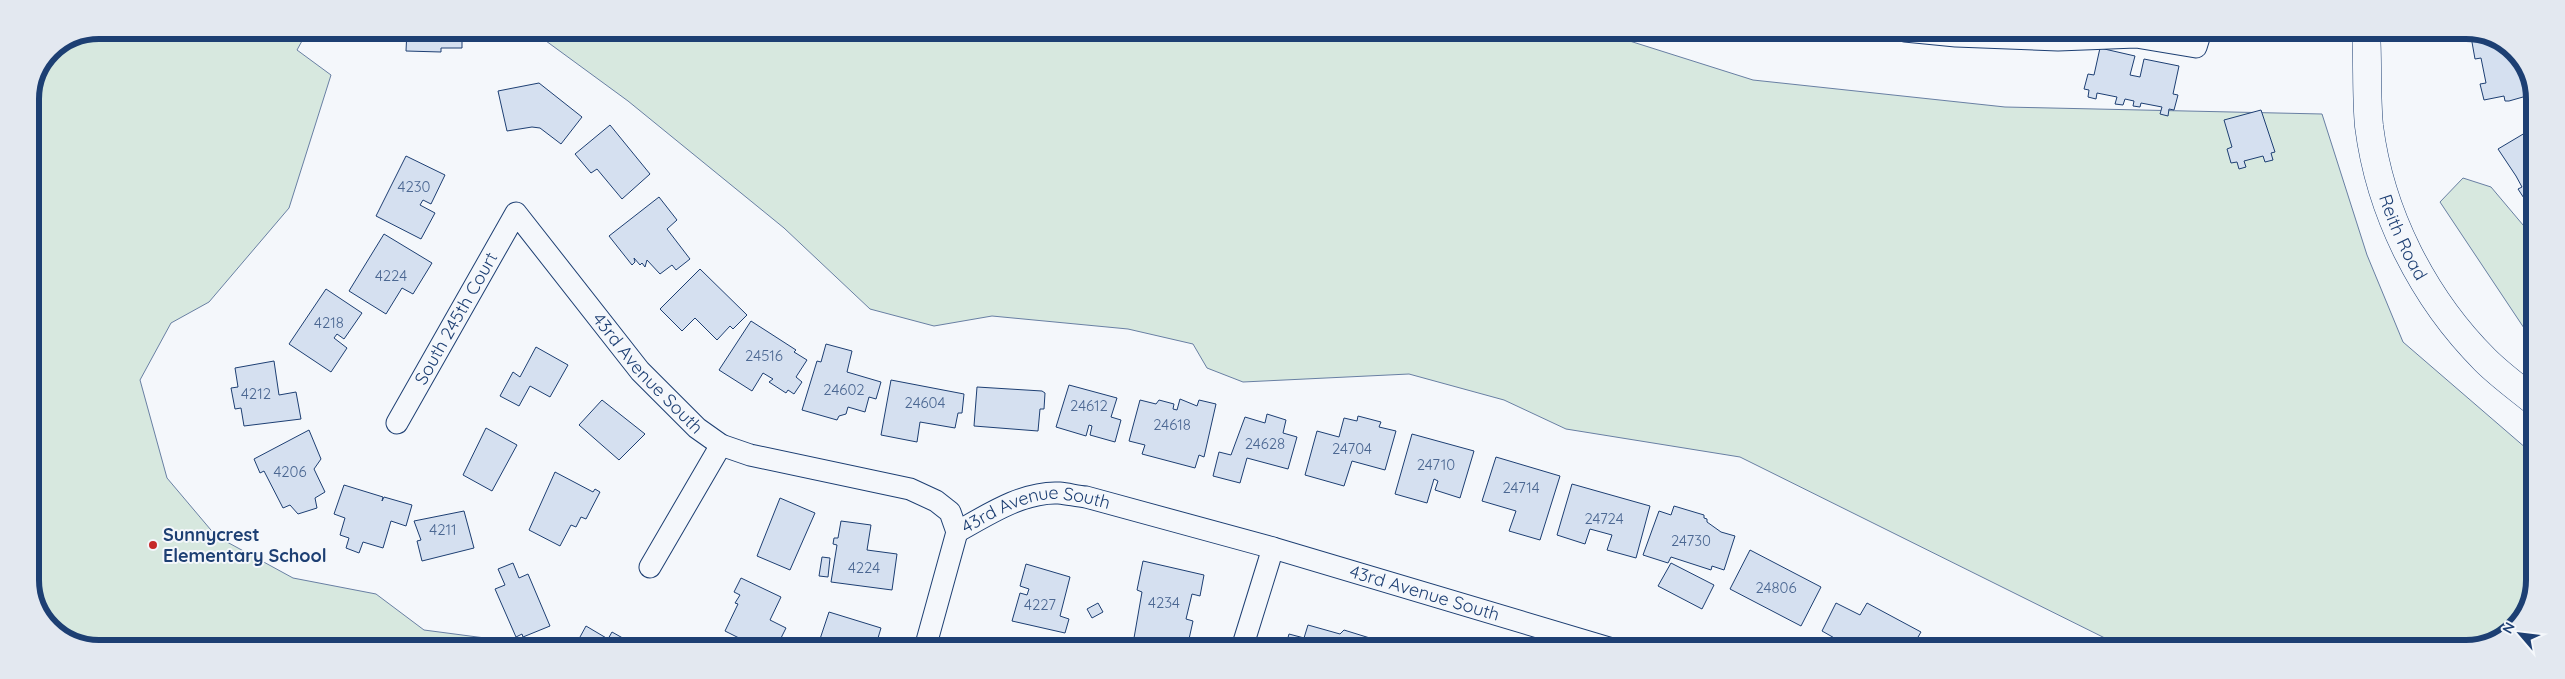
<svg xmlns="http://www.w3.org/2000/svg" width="2565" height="679" viewBox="0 0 2565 679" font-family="Quicksand,sans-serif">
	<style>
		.green { fill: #d7e8df; stroke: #687fa3 }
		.building { fill: #d5e0f0; stroke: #1d3f73 }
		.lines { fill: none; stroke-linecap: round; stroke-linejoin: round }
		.street-casing { stroke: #1d3f73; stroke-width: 23 }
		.secondary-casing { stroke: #1d3f73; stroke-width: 29 }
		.street { stroke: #f4f7fb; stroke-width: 21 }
		.secondary { stroke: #f4f7fb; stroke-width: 28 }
		.poi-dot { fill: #c62828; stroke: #f4f7fb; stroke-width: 2 }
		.labels { text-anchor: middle; stroke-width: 4; stroke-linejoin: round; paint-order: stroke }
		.number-label { font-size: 15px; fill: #4b6792 }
		.street-label { font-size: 18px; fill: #1d3f73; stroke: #f4f7fb }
		.poi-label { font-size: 18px; font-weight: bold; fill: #1d3f73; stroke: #f4f7fb; text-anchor: start }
		.rim { fill: none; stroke: #1d3f73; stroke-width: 6 }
	</style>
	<rect width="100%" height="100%" fill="#f4f7fb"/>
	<path class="green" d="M 99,30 L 308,30 L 297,50 L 331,75 L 289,208 L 209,302 L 171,323 L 140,380 L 167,478 L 216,536 L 293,578 L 376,594 L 424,630 L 485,638 L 449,648 L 85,648 L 47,626 L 31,589 L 30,99 L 50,50 Z
		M 531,30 L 1598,31 L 1753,80 L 2005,107 L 2322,114 L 2367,255 L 2403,342 L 2534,455 L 2534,594 L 2511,632 L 2466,649 L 2127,649 L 1740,457 L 1566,429 L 1504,400 L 1409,374 L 1243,382 L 1207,368 L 1193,344 L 1128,329 L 992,316 L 934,326 L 870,309 L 784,228 L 628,101 Z
		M 2463,178 L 2491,187 L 2534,238 L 2534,343 L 2440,202 Z"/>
	<path class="building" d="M 407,30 L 462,30 L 462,48 L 441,48 L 441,52 L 406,51 Z
		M 2470,31 L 2480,31 L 2518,54 L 2527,75 L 2530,95 L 2509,101 L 2505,101 L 2504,96 L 2484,100 L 2480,84 L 2486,83 L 2481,58 L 2475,59 Z
		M 2100,48 L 2135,56 L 2130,75 L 2140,77 L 2144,59 L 2179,66 L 2173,94 L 2178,95 L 2174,110 L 2169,109 L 2168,116 L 2160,114 L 2162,107 L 2141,103 L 2140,107 L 2133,106 L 2134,101 L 2125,99 L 2123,105 L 2115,104 L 2117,97 L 2097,93 L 2096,99 L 2088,97 L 2089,90 L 2084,89 L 2088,74 L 2094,75 Z
		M 539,83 L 582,117 L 561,144 L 540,128 L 532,127 L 507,131 L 498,91 Z
		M 2261,110 L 2275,152 L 2271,153 L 2273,160 L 2265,162 L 2263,156 L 2244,161 L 2246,167 L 2239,169 L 2237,162 L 2231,163 L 2227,149 L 2232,147 L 2224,120 Z
		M 610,125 L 650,174 L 622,199 L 597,169 L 591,173 L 575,154 Z
		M 2535,127 L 2535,215 L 2518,189 L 2522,187 L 2516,176 L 2498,149 Z
		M 406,156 L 445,175 L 431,204 L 423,200 L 420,205 L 435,213 L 421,239 L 376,216 Z
		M 659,197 L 677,220 L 667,229 L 690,259 L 676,270 L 672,265 L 660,274 L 647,260 L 645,267 L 642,263 L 640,265 L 634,258 L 635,262 L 632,265 L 609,236 Z
		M 384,234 L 432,263 L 413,294 L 402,288 L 386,314 L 349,291 Z
		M 700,269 L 747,315 L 733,329 L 730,326 L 717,340 L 695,318 L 682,331 L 660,309 Z
		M 326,289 L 362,313 L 344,339 L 337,334 L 334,338 L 347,348 L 331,372 L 289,344 Z
		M 751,321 L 796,350 L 794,352 L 807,360 L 796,377 L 802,382 L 794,394 L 788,390 L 786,393 L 769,382 L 773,379 L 763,373 L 752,391 L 719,370 Z
		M 826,344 L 852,351 L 847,372 L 881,382 L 876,399 L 869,397 L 865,412 L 848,407 L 846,414 L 839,416 L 837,420 L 802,410 L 817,361 L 821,362 Z
		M 536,347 L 568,365 L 550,397 L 530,386 L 519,406 L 500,396 L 513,372 L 520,377 Z
		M 274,361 L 279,395 L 296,392 L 301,419 L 244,426 L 241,408 L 235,409 L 231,388 L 238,387 L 235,368 Z
		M 891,380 L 964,394 L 962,413 L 958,413 L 955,428 L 920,422 L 917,442 L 881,435 Z
		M 1069,385 L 1117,398 L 1111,417 L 1121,420 L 1115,442 L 1090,435 L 1092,426 L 1089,425 L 1086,436 L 1056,427 Z
		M 977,387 L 1042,391 L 1045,393 L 1044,409 L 1040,409 L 1038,431 L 974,426 Z
		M 1180,399 L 1197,406 L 1199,400 L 1216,404 L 1204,457 L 1199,455 L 1195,468 L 1142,454 L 1145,445 L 1129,441 L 1140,400 L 1156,404 L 1159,400 L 1174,404 L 1173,409 L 1177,410 Z
		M 602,400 L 645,434 L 619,460 L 579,425 Z
		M 1267,414 L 1286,420 L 1283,433 L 1297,437 L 1288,469 L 1247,458 L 1240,483 L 1213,476 L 1219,452 L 1231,455 L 1245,417 L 1265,423 Z
		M 1358,416 L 1381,422 L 1379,427 L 1396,431 L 1385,470 L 1352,461 L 1344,486 L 1305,475 L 1317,431 L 1339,437 L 1344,418 L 1357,421 Z
		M 486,428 L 517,445 L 492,491 L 463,475 Z
		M 309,430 L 321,459 L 314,469 L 325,492 L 315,498 L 317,508 L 298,514 L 290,505 L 283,508 L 264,471 L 260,473 L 254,459 Z
		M 1412,434 L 1474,451 L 1460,498 L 1435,490 L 1438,481 L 1434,479 L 1427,503 L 1395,494 Z
		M 1496,457 L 1560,476 L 1540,540 L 1509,531 L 1516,511 L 1482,501 Z
		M 555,472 L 593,492 L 595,489 L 600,492 L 586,519 L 581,517 L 576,527 L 571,525 L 560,546 L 529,530 Z
		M 1572,484 L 1650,506 L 1636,558 L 1607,550 L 1612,535 L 1590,529 L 1585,544 L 1557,535 Z
		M 344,485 L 383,497 L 382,501 L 384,497 L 412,505 L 406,526 L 391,521 L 383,548 L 363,542 L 359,553 L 346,548 L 349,538 L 340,535 L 345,518 L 334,514 Z
		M 780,498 L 815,513 L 790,570 L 757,556 Z
		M 1674,506 L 1704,515 L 1704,518 L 1707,519 L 1707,522 L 1721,532 L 1735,536 L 1724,570 L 1712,566 L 1711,570 L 1671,557 L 1668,563 L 1643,555 L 1659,511 L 1671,515 Z
		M 464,511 L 474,548 L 422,561 L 417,541 L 421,540 L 414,521 Z
		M 841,521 L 871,525 L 867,550 L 897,554 L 892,590 L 831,582 L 837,545 L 833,544 L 834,538 L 838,538 Z
		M 1750,550 L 1821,587 L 1801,626 L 1730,589 Z
		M 822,557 L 830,558 L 828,577 L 819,576 Z
		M 1143,561 L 1204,575 L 1200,596 L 1192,594 L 1186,619 L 1193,621 L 1187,648 L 1134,638 L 1142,592 L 1137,590 Z
		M 513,563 L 519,578 L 528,574 L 550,626 L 523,637 L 522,634 L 516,637 L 495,589 L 505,585 L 498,569 Z
		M 1671,563 L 1714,585 L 1702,609 L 1658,586 Z
		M 1026,564 L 1070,577 L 1060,616 L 1069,619 L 1065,633 L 1012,621 L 1020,593 L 1027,595 L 1029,589 L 1020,586 Z
		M 741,578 L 781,597 L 770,620 L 786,628 L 776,648 L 759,648 L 725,631 L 738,604 L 735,603 L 740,595 L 734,592 Z
		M 1098,603 L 1103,612 L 1092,618 L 1087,609 Z
		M 1836,603 L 1860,615 L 1867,603 L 1921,632 L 1911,649 L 1842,649 L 1845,644 L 1822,631 Z
		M 829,612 L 881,628 L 875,648 L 817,648 Z
		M 1308,625 L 1340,634 L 1344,630 L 1402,648 L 1285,648 L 1289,634 L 1304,638 Z
		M 586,626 L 608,639 L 612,632 L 628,641 L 624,648 L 574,648 Z
		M 1113,641 L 1146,648 L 1111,648 Z"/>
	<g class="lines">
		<g class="street-casing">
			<g id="street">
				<path d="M 1905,31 L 1956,36 L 2058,40 L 2136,37 L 2196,47 L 2201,31"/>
				<path id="s1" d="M 397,423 L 516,213 L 640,371 L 697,428 L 721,445 L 750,455 L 910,489 L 936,501 L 950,512 L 957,532"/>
				<path id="s2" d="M 957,532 C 987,515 1024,491 1059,493 C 1068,494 1077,496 1086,497 L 1273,548 L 1609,648"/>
				<path d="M 650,567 L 721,445"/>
				<path d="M 925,648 L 957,532"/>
				<path d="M 1242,648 L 1273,548"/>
			</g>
		</g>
		<g class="secondary-casing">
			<g id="secondary">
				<path id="s3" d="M 2366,31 C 2368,62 2366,95 2369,126 C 2380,213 2423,298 2485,360 C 2500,375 2518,388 2534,401"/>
			</g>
		</g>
		<use href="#street" class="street"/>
		<use href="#secondary" class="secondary"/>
	</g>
	<circle class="poi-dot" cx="153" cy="545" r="5"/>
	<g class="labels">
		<g class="number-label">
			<text x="414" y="192">4230</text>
			<text x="391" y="281">4224</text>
			<text x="329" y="328">4218</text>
			<text x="764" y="361">24516</text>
			<text x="844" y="395">24602</text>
			<text x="256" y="399">4212</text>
			<text x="925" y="408">24604</text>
			<text x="1089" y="411">24612</text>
			<text x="1172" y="430">24618</text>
			<text x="1265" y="449">24628</text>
			<text x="1352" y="454">24704</text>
			<text x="1436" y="470">24710</text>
			<text x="290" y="477">4206</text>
			<text x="1521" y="493">24714</text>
			<text x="1604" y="524">24724</text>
			<text x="443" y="535">4211</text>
			<text x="1691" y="546">24730</text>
			<text x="864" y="573">4224</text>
			<text x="1776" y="593">24806</text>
			<text x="1164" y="608">4234</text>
			<text x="1040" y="610">4227</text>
		</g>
		<g class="street-label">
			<text dy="6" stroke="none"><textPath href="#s3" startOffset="212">Reith Road</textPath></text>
			<text dy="6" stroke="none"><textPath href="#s1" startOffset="120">South 245th Court</textPath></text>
			<text dy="6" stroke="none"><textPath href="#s1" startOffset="449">43rd Avenue South</textPath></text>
			<text dy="6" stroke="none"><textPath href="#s2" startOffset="85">43rd Avenue South</textPath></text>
			<text dy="6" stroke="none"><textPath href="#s2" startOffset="490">43rd Avenue South</textPath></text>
		</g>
		<g class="poi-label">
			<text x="163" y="541">Sunnycrest<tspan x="163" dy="21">Elementary School</tspan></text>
		</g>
	</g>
	<path d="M0 0H2565V679H0ZM99 39H2466A60 60 0 0 1 2526 99V580A60 60 0 0 1 2466 640H99A60 60 0 0 1 39 580V99A60 60 0 0 1 99 39Z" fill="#e3e8f0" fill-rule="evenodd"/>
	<path class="rim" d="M99 39H2466A60 60 0 0 1 2526 99V580A60 60 0 0 1 2466 640H99A60 60 0 0 1 39 580V99A60 60 0 0 1 99 39Z"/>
	<g transform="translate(2520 634) rotate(298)" stroke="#f4f7fb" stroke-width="4" paint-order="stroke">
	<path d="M0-4L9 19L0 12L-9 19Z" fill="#1d3f73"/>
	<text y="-8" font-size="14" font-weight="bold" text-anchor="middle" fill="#1d3f73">N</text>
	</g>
</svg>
